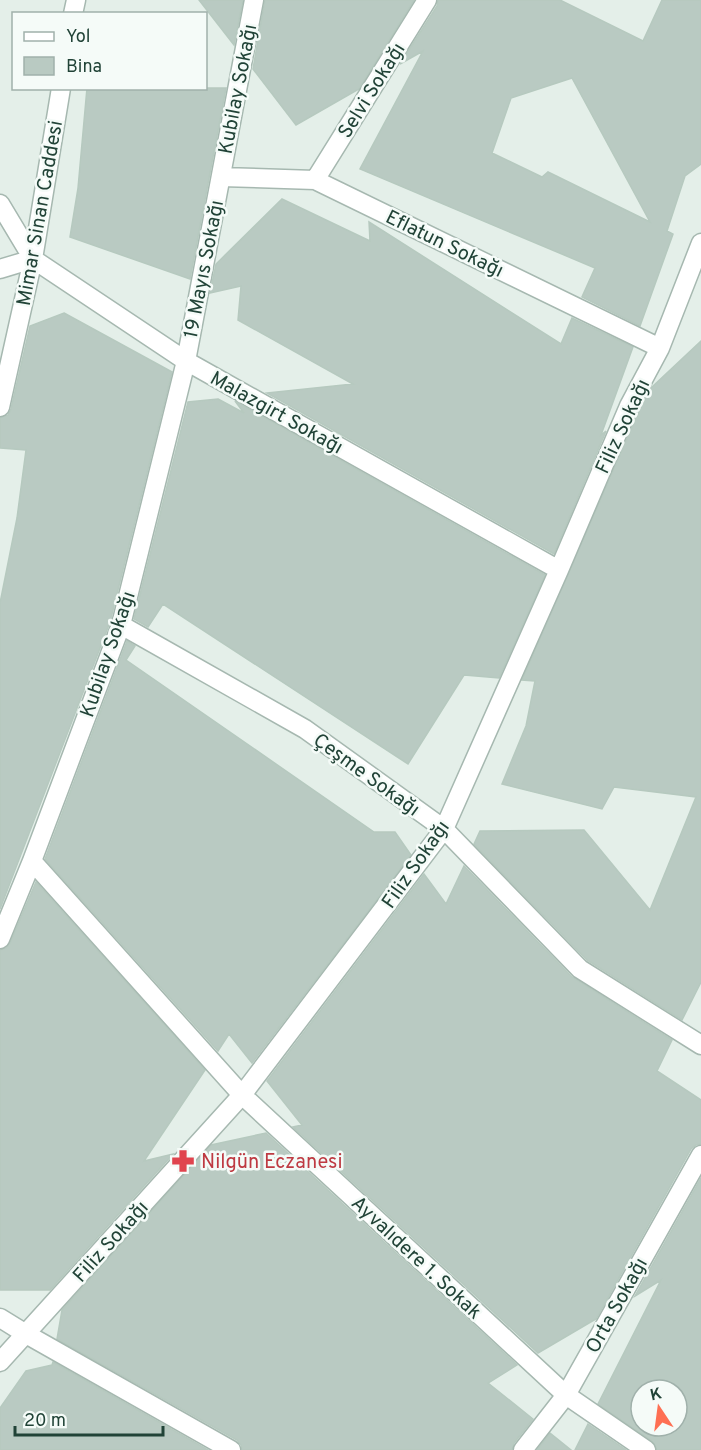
<svg xmlns="http://www.w3.org/2000/svg" width="701" height="1450" viewBox="0 0 701 1450" font-family="Overpass,sans-serif">
	<style>
		.building { fill: #b9cac2; stroke: #b6c9bf; stroke-width: 1.5; fill-rule: evenodd }
		.lines { fill: none; stroke-linecap: round; stroke-linejoin: round }
		.street-casing { stroke: #a6b8b0; stroke-width: 21 }
		.street { stroke: #fff; stroke-width: 18 }
		.labels { text-anchor: middle; stroke-width: 5; stroke-linejoin: round; paint-order: stroke }
		.street-label { font-size: 20px; fill: #214337; stroke: #f5fbf8 }
		.health-label { font-size: 20px; fill: #be3a42; stroke: #f5fbf8; text-anchor: start }
	</style>
	<rect width="100%" height="100%" fill="#e4efe9"/>
	<path class="building" d="M 199,0 L 243,0 L 234,45 Z
		M 265,0 L 414,0 L 359,89 L 296,125 L 253,69 Z
		M 438,0 L 560,0 L 643,41 L 662,0 L 701,0 L 701,164 L 685,176 L 667,231 L 673,234 L 640,326 L 582,297 L 595,268 L 360,169 L 423,51 L 400,64 L 437,6 ZM 572,78 L 650,222 L 548,172 L 542,177 L 492,153 L 511,98 Z
		M 87,88 L 226,88 L 190,279 L 70,237 L 78,188 Z
		M 282,199 L 370,241 L 369,222 L 561,344 L 572,318 L 633,347 L 601,435 L 606,431 L 554,554 L 267,393 L 353,384 L 238,320 L 241,286 L 210,293 L 216,264 Z
		M 64,313 L 172,372 L 110,622 L 0,909 L 0,603 L 17,518 L 26,450 L 0,448 L 0,418 L 8,415 L 11,409 L 30,326 Z
		M 701,341 L 701,982 L 682,1020 L 587,960 L 474,844 L 480,831 L 584,830 L 650,910 L 696,797 L 614,787 L 602,809 L 502,784 L 526,726 L 535,681 L 522,680 L 639,411 L 651,388 Z
		M 218,399 L 244,413 L 235,401 L 545,575 L 499,678 L 464,675 L 408,764 L 163,604 L 148,627 L 134,619 L 188,402 Z
		M 127,641 L 135,646 L 126,660 L 374,832 L 395,832 L 411,855 L 252,1063 L 229,1034 L 218,1051 L 45,859 Z
		M 464,866 L 572,977 L 672,1040 L 657,1071 L 701,1100 L 701,1144 L 696,1145 L 691,1149 L 596,1319 L 538,1353 L 293,1127 L 302,1125 L 267,1081 L 424,874 L 446,904 Z
		M 36,882 L 205,1070 L 144,1161 L 173,1154 L 50,1290 L 0,1290 L 0,950 L 6,948 L 10,943 Z
		M 266,1133 L 517,1365 L 488,1383 L 533,1419 L 514,1443 L 512,1450 L 242,1450 L 241,1445 L 237,1440 L 57,1339 L 62,1310 L 211,1145 Z
		M 701,1178 L 701,1450 L 657,1450 L 652,1441 L 598,1404 L 661,1280 L 635,1296 ZM 641,1390 L 677,1390 L 677,1426 L 641,1426 Z
		M 53,1362 L 208,1450 L 0,1450 L 0,1408 L 26,1371 L 52,1365 Z
		M 588,1424 L 626,1450 L 575,1450 Z
		M 550,1433 L 571,1450 L 537,1450 Z"/>
	<g class="lines">
		<g class="street-casing">
			<path id="street" d="M 73,14 L 76,0
				M 221,177 L 315,180 L 660,348
				M 315,180 L 427,0
				M 0,204 L 33,259 L 186,361 L 559,570
				M 0,269 L 33,259
				M 0,407 L 33,259 L 61,88
				M 121,625 L 305,729 L 444,829 L 580,969 L 701,1045
				M 32,861 L 242,1095 L 566,1395 L 646,1450
				M 0,939 L 32,861 L 121,625 L 186,361 L 254,0
				M 0,1318 L 26,1334 L 231,1450
				M 0,1362 L 242,1095 L 444,829 L 559,570 L 629,406 L 660,348 L 701,243
				M 523,1450 L 566,1395 L 701,1155"/>
		</g>
		<use href="#street" class="street"/>
	</g>
	<defs>
		<g id="pharmacy-bare" transform="scale(1.8)"><path d="M-2-6h4v4h4v4h-4v4h-4v-4h-4v-4h4Z" fill="#e0444e" stroke="#f5fbf8" stroke-width="2.5" paint-order="stroke"/></g>
	</defs>
	<g fill-rule="evenodd">
		<use href="#pharmacy-bare" x="183" y="1161"/>
	</g>
	<g class="labels">
		<g class="street-label">
			<text transform="translate(237 89) rotate(-79)" y="7">Kubilay Sokağı</text>
			<text transform="translate(371 90) rotate(-58)" y="7">Selvi Sokağı</text>
			<text transform="translate(39 213) rotate(-80)" y="7">Mimar Sinan Caddesi</text>
			<text transform="translate(445 243) rotate(26)" y="7">Eflatun Sokağı</text>
			<text transform="translate(203 269) rotate(-79)" y="7">19 Mayıs Sokağı</text>
			<text transform="translate(277 412) rotate(29)" y="7">Malazgirt Sokağı</text>
			<text transform="translate(622 426) rotate(-65)" y="7">Filiz Sokağı</text>
			<text transform="translate(107 654) rotate(-71)" y="7">Kubilay Sokağı</text>
			<text transform="translate(367 774) rotate(36)" y="7">Çeşme Sokağı</text>
			<text transform="translate(415 864) rotate(-55)" y="7">Filiz Sokağı</text>
			<text transform="translate(110 1241) rotate(-48)" y="7">Filiz Sokağı</text>
			<text transform="translate(417 1257) rotate(43)" y="7">Ayvalıdere 1. Sokak</text>
			<text transform="translate(616 1305) rotate(-61)" y="7">Orta Sokağı</text>
		</g>
		<g class="health-label">
			<text x="201" y="1168">Nilgün Eczanesi</text>
		</g>
	</g>
	<rect x="12" y="12" width="195" height="78" fill="#f5fbf8" stroke="#a0b1ab" stroke-width="1.5"/>
	<rect x="24" y="32" width="30" height="9" fill="#ffffff" stroke="#a0b1ab" stroke-width="1.5"/>
	<text x="66" y="42" font-size="18" fill="#214337">Yol</text>
	<rect x="24" y="57" width="30" height="18" fill="#b9cac2" stroke="#a0b1ab" stroke-width="1.5"/>
	<text x="66" y="72" font-size="18" fill="#214337">Bina</text>
	<g transform="translate(659 1408) rotate(347)"><circle r="28" fill="#f5fbf8" stroke="#a0b1ab" stroke-width="1.5"/>
	<path d="M0-4.5L10 22L0 15L-10 22Z" fill="#fe6f53"/>
	<text y="-9" font-size="16" font-weight="bold" text-anchor="middle" fill="#214337">K</text>
	</g>
	<path d="M15 1426v9h148v-9" fill="none" stroke="#214337" stroke-width="3"/>
	<text x="24" y="1426" font-size="18" fill="#214337" stroke="#f5fbf8" stroke-width="4.5" paint-order="stroke">20 m</text>
</svg>
